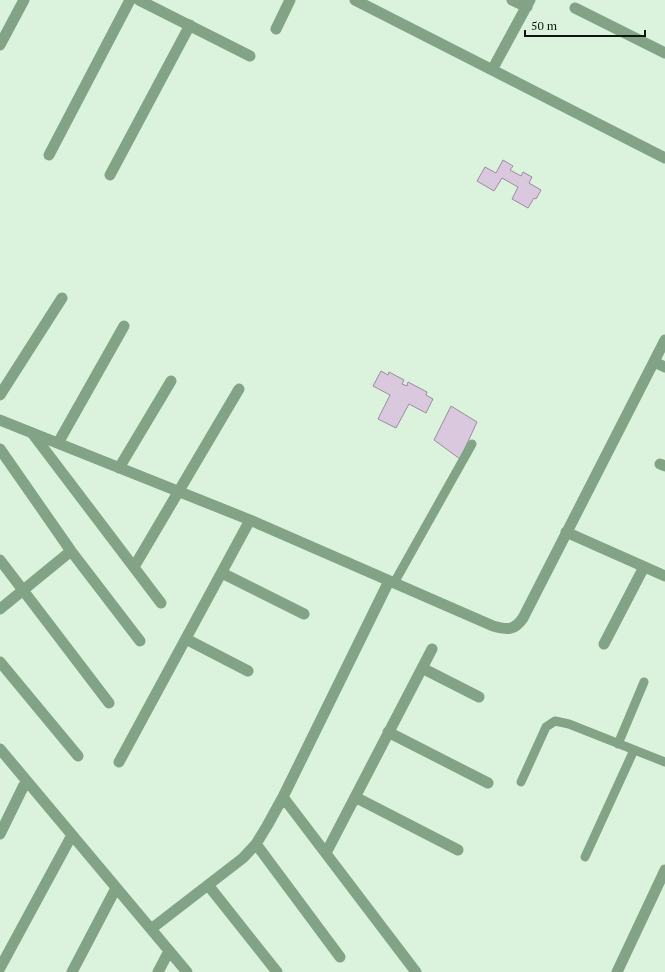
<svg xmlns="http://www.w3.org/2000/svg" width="665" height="972" viewBox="0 0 665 972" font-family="'PT Serif',serif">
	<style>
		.building { fill: #d9c8de; stroke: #9c8ca1 }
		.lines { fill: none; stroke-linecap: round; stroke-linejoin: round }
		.service { stroke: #83a387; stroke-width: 9 }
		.minor { stroke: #83a387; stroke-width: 11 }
	</style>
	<rect width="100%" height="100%" fill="#dbf2dd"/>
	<path class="building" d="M 503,160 L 513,166 L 510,170 L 521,176 L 523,172 L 532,177 L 529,183 L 541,190 L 536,199 L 534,198 L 528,208 L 512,199 L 518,187 L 502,178 L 494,191 L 477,181 L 485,167 L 496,173 Z
		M 381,371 L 388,375 L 389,372 L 404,380 L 402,384 L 407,386 L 408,382 L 427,392 L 426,395 L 433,399 L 426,413 L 409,404 L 396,428 L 378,419 L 390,395 L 373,386 Z
		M 451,406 L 477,422 L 460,459 L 434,440 Z"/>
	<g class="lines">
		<path class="service" d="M 394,583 L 472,444
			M 618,744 L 644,682
			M 521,782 L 546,727 L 555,721 L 569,724 L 665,762
			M 585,857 L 634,750"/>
		<path class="minor" d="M 139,0 L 250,56
			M 355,0 L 665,158
			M 512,0 L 527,7
			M 575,8 L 665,53
			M 276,29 L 290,0
			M 0,45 L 24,0
			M 492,70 L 530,0
			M 49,155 L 130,0
			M 110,175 L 190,25
			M 654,362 L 665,367
			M 0,395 L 62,298
			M 0,420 L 250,520 L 493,626 C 507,630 514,631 523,618 L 665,340
			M 32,433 L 161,603
			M 58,443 L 124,326
			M 0,449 L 71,551 L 140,641
			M 660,464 L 665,466
			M 119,468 L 171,381
			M 566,532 L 665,576
			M 0,560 L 109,703
			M 134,567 L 239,389
			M 222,573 L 304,614
			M 0,609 L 71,551
			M 186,639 L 248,671
			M 604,644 L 644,567
			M 0,662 L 78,756
			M 422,668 L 479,697
			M 388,732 L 488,783
			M 0,749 L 187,972
			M 119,762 L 250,520
			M 283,797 L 416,972
			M 355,797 L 458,850
			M 0,834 L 26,781
			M 256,844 L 340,957
			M 326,853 L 432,649
			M 208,885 L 277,972
			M 151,929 L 243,858 L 256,844 L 267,826 L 283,797 L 389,581
			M 0,968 L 72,835
			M 72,972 L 116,888
			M 158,972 L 169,951
			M 617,972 L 665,870"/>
	</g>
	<path d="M525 30v6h120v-6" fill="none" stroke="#0f160f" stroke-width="2"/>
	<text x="531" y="30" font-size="12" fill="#0f160f" stroke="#dbf2dd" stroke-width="3" paint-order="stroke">50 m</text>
</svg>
